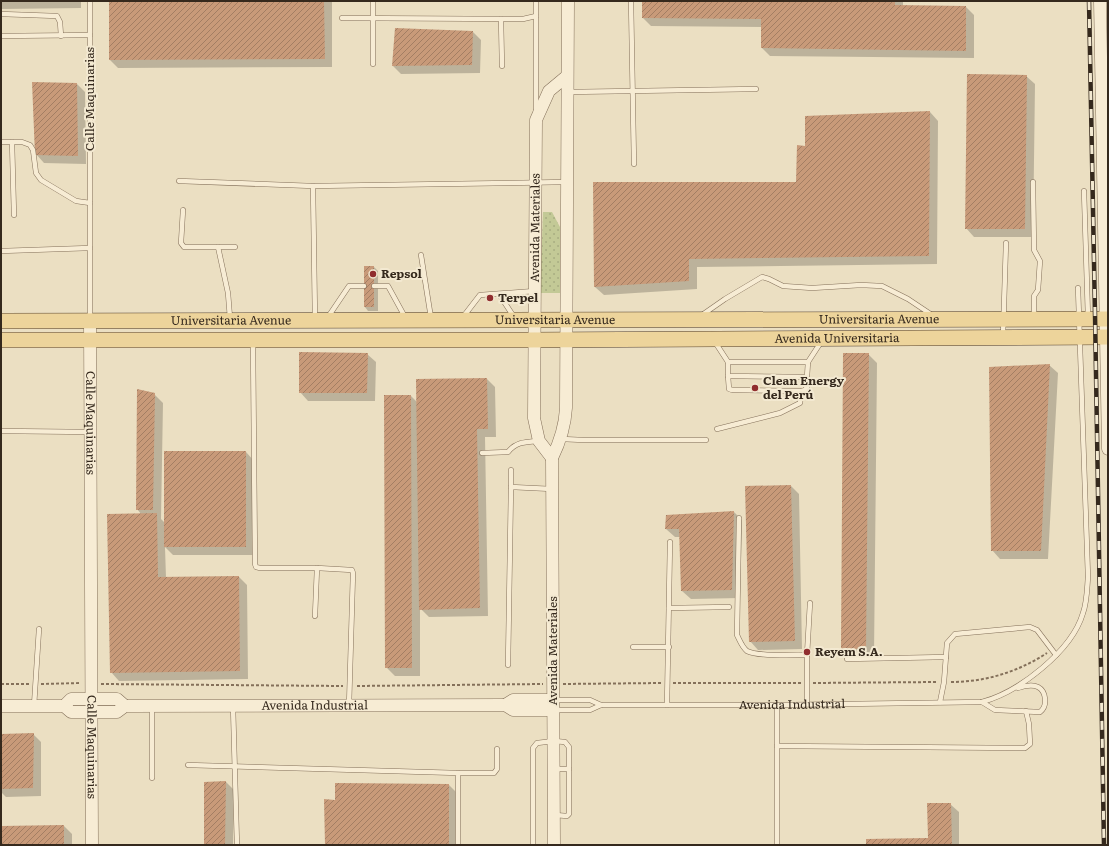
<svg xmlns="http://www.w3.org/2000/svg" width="1109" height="846" viewBox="0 0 1109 846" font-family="Literata,serif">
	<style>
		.green { fill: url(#green-dots) }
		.shadow { fill: #0003 }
		.building { fill: url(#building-hatch) }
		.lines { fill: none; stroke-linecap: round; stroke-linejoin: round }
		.service-casing { stroke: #84705a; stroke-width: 5.5 }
		.tertiary-casing { stroke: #84705a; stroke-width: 13 }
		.primary-casing { stroke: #523f2e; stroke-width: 16 }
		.path { stroke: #84705a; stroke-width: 2; stroke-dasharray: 3 2; stroke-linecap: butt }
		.service { stroke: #f7ecd4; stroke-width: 4.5 }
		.tertiary { stroke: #f7ecd4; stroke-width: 12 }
		.primary { stroke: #edd49b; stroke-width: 15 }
		.rail-casing { stroke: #35291d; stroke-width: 4.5 }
		.rail { stroke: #f3e9d1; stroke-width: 3; stroke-dasharray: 9; stroke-linecap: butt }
		.poi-dot { fill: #902d2e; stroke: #f3e9d1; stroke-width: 1.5 }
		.labels { text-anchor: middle; stroke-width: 4; stroke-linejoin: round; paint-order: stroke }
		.street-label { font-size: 12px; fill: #35291d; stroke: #f3e9d1 }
		.poi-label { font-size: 12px; font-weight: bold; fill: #35291d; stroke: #f3e9d1; text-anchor: start }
	</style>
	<defs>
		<pattern id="green-dots" width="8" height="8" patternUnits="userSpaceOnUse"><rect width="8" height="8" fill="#c3c996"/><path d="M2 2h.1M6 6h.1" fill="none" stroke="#a8ad81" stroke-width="1.8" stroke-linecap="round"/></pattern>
		<pattern id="building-hatch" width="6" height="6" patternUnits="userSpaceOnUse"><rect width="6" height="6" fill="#c89a79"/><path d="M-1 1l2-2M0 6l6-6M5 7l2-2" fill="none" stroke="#a37e63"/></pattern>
	</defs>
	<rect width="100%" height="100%" fill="#ebdfc2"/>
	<path class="green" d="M 543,212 L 552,212 L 560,227 L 560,293 L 540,293 Z"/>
	<path class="shadow" d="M 1,1 L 81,1 L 81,8 L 1,9 Z
		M 110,1 L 332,1 L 332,67 L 118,68 L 110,60 Z
		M 643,1 L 903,1 L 903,6 L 966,7 L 974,15 L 974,58 L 770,56 L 762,48 L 762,27 L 651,26 L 643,18 Z
		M 473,32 L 481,40 L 480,73 L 401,74 L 393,66 Z
		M 1026,76 L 1035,84 L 1033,237 L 974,237 L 966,228 Z
		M 77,84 L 85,92 L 86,164 L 44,163 L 36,154 Z
		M 930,112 L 938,121 L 937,264 L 697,267 L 697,289 L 604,295 L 595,287 L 797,183 L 806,147 Z
		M 365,267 L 374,267 L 378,271 L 378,311 L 368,311 L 365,307 Z
		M 367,354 L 376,362 L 375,401 L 308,401 L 300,392 Z
		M 868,354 L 877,363 L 874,657 L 850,657 L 842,649 Z
		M 1049,365 L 1058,373 L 1048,559 L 1000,559 L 992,550 Z
		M 487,379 L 495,387 L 496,437 L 485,437 L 488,616 L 429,617 L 420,608 L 420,676 L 395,676 L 386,667 L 411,396 L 417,402 Z
		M 154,394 L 163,403 L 161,519 L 165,523 L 246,452 L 254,461 L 254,555 L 173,555 L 165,547 L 166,578 L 239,577 L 247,585 L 248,679 L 119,681 L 111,672 L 142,515 L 137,509 Z
		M 791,486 L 799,494 L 802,649 L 758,650 L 750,641 Z
		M 734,512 L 742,520 L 740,598 L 691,599 L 682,591 L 680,537 L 675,537 L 666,529 L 667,516 Z
		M 33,734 L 41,742 L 41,796 L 6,797 L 1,792 L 1,735 Z
		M 226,782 L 234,790 L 233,845 L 205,845 L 205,783 Z
		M 449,785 L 457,793 L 457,845 L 326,845 Z
		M 950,804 L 959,812 L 959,845 L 867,845 L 929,839 Z
		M 64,826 L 72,834 L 72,845 L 1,845 L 1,827 Z"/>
	<path class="building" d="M 109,1 L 324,1 L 325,59 L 109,60 Z
		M 642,1 L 895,1 L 895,5 L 966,6 L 966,51 L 761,48 L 761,19 L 642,18 Z
		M 395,28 L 473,31 L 472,65 L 392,66 Z
		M 967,74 L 1027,75 L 1025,229 L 965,229 Z
		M 32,82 L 77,83 L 78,156 L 35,155 Z
		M 930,111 L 929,256 L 689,259 L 689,281 L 594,287 L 593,182 L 796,182 L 797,145 L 805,146 L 805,116 Z
		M 364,266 L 374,266 L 374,307 L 364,307 Z
		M 299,352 L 368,353 L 367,393 L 299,393 Z
		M 843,353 L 869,353 L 866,649 L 841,649 Z
		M 1050,364 L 1041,551 L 991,551 L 989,367 Z
		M 487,378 L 488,429 L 477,429 L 480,608 L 419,610 L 416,379 Z
		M 137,389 L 155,393 L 153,510 L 136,510 Z
		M 384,395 L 411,395 L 412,668 L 385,668 Z
		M 164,451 L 246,451 L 246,547 L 164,547 Z
		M 791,485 L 795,641 L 749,642 L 745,486 Z
		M 734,511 L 732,590 L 681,591 L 679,529 L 665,529 L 666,515 Z
		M 157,513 L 158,577 L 239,576 L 240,671 L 110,673 L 107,514 Z
		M 34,733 L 33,788 L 1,789 L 1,734 Z
		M 226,781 L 225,845 L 204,845 L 204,782 Z
		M 335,783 L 449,784 L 449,845 L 325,845 L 324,799 L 335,800 Z
		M 927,803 L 951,803 L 952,845 L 866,845 L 866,839 L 928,838 Z
		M 64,825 L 64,845 L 1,845 L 1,826 Z"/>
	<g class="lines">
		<g class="service-casing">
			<g id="service">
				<path d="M 90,1 L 90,319"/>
				<path d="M 373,1 L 373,64"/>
				<path d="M 631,1 L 634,164"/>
				<path d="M 1,14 L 57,16 L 60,22 L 61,36"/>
				<path d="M 342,18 L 523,19 L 536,16"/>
				<path d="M 501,19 L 502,66"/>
				<path d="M 1,36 L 90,35"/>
				<path d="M 569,92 L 756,89"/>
				<path d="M 536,111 L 536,1"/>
				<path d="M 1,142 L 22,142 L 30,145 L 33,150 L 36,173 L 41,180 L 76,201 L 90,203"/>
				<path d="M 12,142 L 14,215"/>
				<path d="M 179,181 L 313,186 L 567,182"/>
				<path d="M 1033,182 L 1034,250 L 1040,261 L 1038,290 L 1034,296 L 1034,317"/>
				<path d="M 313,186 L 315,319"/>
				<path d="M 1084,191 L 1088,317"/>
				<path d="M 183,210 L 181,243 L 184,247 L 235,247"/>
				<path d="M 218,247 L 228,293 L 230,318"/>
				<path d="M 1,251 L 90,248"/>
				<path d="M 421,255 L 431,318"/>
				<path d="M 374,286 L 388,286 L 405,317"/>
				<path d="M 499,294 L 514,317"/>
				<path d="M 702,315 L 725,299 L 762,277 L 769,279 L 783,286 L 812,288 L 861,285 L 882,286 L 908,299 L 932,315"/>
				<path d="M 328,317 L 349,286 L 364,286"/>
				<path d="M 463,317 L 480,295 L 535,291"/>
				<path d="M 1003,336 L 1006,243"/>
				<path d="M 253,342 L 255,564 L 256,567 L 260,568 L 317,568 L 352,570 L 353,573 L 349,706"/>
				<path d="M 715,342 L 728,362 L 808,362 L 821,342"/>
				<path d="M 728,362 L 728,376 L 807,377 L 808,362"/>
				<path d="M 728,376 L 729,389 L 732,390 L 802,391 L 805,390 L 807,387 L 807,377"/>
				<path d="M 717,429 L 780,413 L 800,403 L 802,391"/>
				<path d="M 1,431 L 90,432"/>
				<path d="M 562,439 L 583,440 L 706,440"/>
				<path d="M 482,453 L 508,452 C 516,442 525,442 537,441"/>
				<path d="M 511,487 L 511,470"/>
				<path d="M 739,518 L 737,635 C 740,641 742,647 747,651 C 758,657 794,655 807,655"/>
				<path d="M 669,608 L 729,607"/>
				<path d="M 315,616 L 317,568"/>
				<path d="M 633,647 L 669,647"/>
				<path d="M 847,659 L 946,657"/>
				<path d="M 508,665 L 511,487 L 552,489"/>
				<path d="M 554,700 L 590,700 L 601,705"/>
				<path d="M 940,702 L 944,682 L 947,643 L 955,634 L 1030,627 L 1037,630 L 1056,655"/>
				<path d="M 982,702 L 995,710 L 1040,712 C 1048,706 1046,691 1038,687 C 1032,684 1024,686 1018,688"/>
				<path d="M 807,704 L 807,655 L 810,603"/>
				<path d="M 667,705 L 670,542"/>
				<path d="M 34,706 L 39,629"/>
				<path d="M 152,706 L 152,778"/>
				<path d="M 233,706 L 237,845"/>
				<path id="s1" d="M 555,710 L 590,710 L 601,705 L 777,705 L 982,702 C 1019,692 1072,651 1083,613 C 1087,602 1087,589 1088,577 L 1078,288"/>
				<path d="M 777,746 L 1025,748 L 1030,744 L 1029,724 L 1026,711"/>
				<path d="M 188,765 L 458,773 L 458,845"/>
				<path d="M 555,769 L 569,769"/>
				<path d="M 458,773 L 494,773 L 497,769 L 497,749"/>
				<path d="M 533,845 L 533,748 L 537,743 L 554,741 L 565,742 L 569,747 L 569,814 L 567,816 L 555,815"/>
				<path d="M 777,845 L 777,705"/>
			</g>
		</g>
		<g class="tertiary-casing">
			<g id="tertiary">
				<path d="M 1100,1 L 1108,449"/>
				<path id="s2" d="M 90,321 L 92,845"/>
				<path id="s3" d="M 552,458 L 539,441 L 534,418 L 536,120 L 549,91 L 567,76"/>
				<path d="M 505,705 L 513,700 L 553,700"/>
				<path id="s4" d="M 1,706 L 64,706 L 71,712 L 117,712 L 125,706 L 505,705 L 513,710 L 553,710"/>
				<path d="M 64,706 L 71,699 L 117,699 L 125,706"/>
				<path d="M 554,845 L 552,458 C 560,442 565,426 566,408 L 568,1"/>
			</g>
		</g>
		<g class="primary-casing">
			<g id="primary">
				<path id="s5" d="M 1,321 L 1108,319"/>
				<path id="s6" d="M 1,340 L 527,340 L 1108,337"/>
			</g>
		</g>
		<path class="path" d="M 951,682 C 985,682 1018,672 1047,653
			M 673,683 L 801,683
			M 813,683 L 937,682
			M 1,684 L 29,684
			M 41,684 L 81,683
			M 101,684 L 343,686
			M 563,684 L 661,683
			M 357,686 L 543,684"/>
		<use href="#service" class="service"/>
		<use href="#tertiary" class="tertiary"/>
		<use href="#primary" class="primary"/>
		<g class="rail-casing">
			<path id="rail" d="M 1089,1 L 1095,314 L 1104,845"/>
		</g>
		<use href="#rail" class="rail"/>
	</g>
	<g class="poi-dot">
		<circle cx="373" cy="274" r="4"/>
		<circle cx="490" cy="298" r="4"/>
		<circle cx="755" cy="388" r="4"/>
		<circle cx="807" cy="652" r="4"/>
	</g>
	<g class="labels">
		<g class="street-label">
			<text transform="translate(90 99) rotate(-90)" y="4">Calle Maquinarias</text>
			<text dy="4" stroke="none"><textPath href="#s3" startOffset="235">Avenida Materiales</textPath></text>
			<text dy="4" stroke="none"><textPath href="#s5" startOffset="878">Universitaria Avenue</textPath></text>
			<text dy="4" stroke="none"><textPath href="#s5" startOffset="230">Universitaria Avenue</textPath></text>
			<text dy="4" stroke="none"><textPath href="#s5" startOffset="554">Universitaria Avenue</textPath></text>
			<text dy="4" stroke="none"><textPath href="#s6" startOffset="836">Avenida Universitaria</textPath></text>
			<text dy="4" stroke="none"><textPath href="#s2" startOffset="102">Calle Maquinarias</textPath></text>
			<text transform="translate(553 651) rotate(-90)" y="4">Avenida Materiales</text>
			<text dy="4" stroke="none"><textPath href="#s1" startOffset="238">Avenida Industrial</textPath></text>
			<text dy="4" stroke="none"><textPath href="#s4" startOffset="318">Avenida Industrial</textPath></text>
			<text dy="4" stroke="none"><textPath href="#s2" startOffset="426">Calle Maquinarias</textPath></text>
		</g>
		<g class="poi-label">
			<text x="381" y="278">Repsol</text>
			<text x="498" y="302">Terpel</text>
			<text x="763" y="385">Clean Energy<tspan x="763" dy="14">del Perú</tspan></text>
			<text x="815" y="656">Reyem S.A.</text>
		</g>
	</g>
	<rect width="1109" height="846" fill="none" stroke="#35291d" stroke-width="4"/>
</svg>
